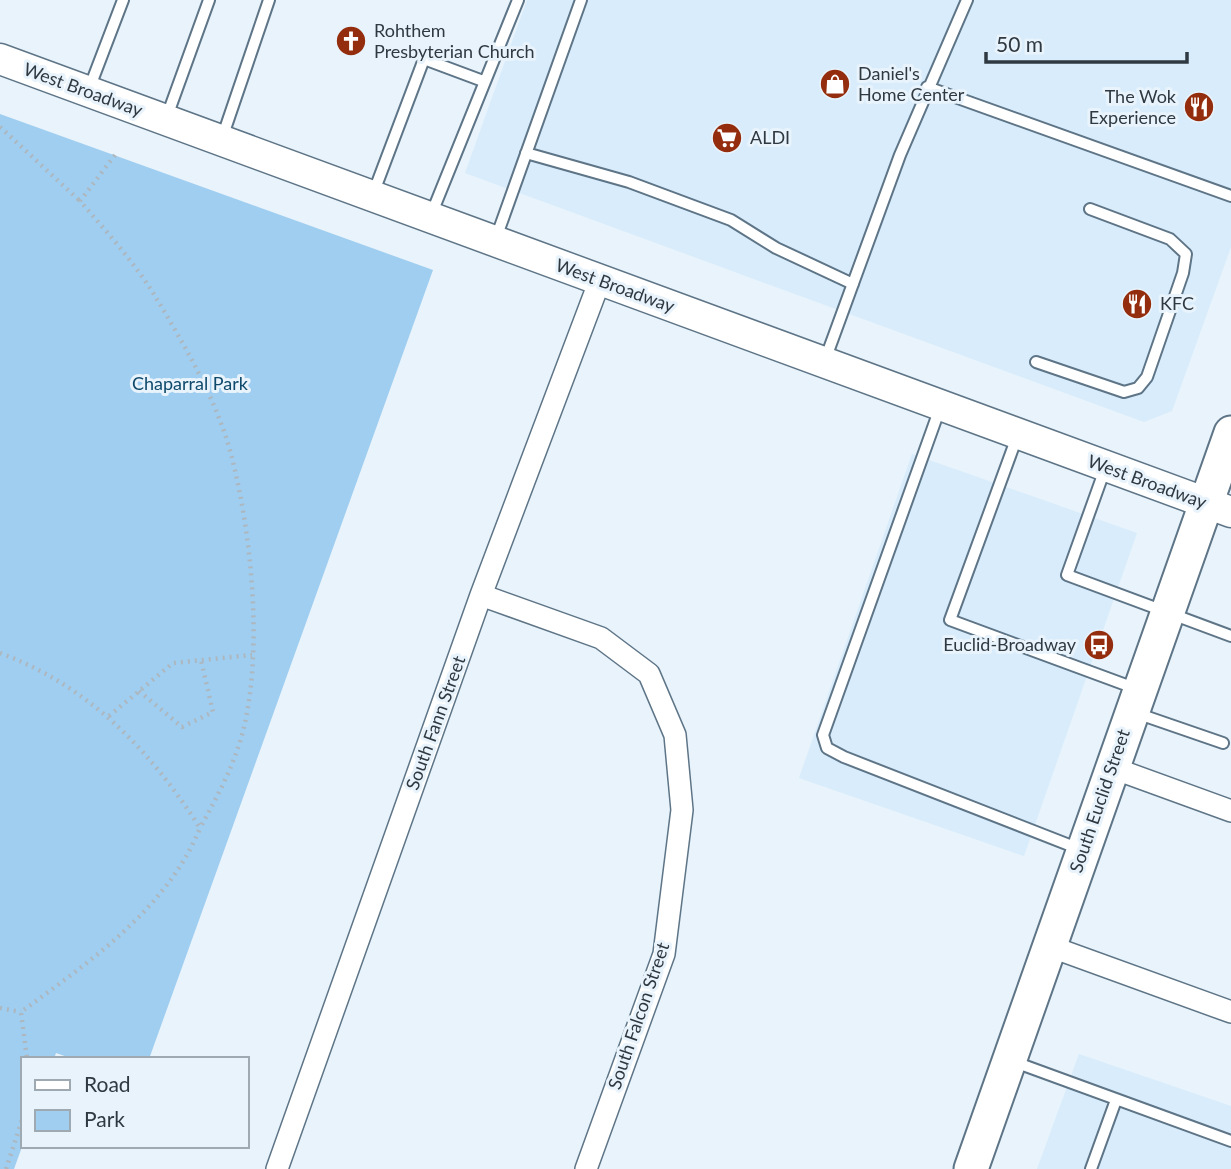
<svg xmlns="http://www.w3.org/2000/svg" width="1231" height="1169" viewBox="0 0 1231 1169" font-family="Lato,sans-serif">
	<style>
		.built { fill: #d8ecfb }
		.green { fill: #a0cef0 }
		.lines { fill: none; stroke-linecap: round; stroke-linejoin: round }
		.service-casing { stroke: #5e7587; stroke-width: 14 }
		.minor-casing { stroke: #5e7587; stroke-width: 24 }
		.secondary-casing { stroke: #5e7587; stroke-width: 33 }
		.primary-casing { stroke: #5e7587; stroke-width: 37 }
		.path { stroke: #acb7bf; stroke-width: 4.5; stroke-dasharray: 2 5; stroke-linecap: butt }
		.service { stroke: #fff; stroke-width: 10 }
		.minor { stroke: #fff; stroke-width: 21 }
		.secondary { stroke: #fff; stroke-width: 30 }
		.primary { stroke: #fff; stroke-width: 33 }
		.labels { text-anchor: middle; stroke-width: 6; stroke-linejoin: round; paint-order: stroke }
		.poi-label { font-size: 18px; fill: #2f3941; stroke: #e8f3fb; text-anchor: start }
		.street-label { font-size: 18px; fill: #2f3941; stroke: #e8f3fb }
		.park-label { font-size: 18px; fill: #0e496c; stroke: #e8f3fb }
	</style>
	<rect width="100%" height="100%" fill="#e8f3fb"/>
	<path class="built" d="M 527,0 L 1231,0 L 1231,247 L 1172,411 L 1144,422 L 465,173 Z
		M 912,454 L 1137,533 L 1024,856 L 799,778 Z
		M 1079,1054 L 1231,1106 L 1231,1169 L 1037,1169 Z"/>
	<path class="green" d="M 0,114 L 433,270 L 149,1059 L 73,1059 L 56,1053 L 54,1059 L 23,1059 L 23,1144 L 14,1169 L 0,1169 Z"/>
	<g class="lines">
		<g class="service-casing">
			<path id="service" d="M 927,87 L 1231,196
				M 89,89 L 123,0
				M 166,119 L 209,0
				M 222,138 L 269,0
				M 526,153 L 629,182 L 731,220 L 776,248 L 853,284
				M 373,194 L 424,59 L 483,81
				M 431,215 L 518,0
				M 496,238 L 581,0
				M 825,360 L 900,155 L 967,0
				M 1036,362 L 1124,392 L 1138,388 L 1147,377 L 1183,273 L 1186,254 L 1170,239 L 1090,209
				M 940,408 L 823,735 L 827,748 L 844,757 L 1082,850
				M 1017,437 L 950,620 L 1137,689
				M 1105,469 L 1067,575 L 1231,636
				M 1136,713 L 1223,743
				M 1012,1061 L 1231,1141
				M 1091,1169 L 1116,1100"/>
		</g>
		<g class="minor-casing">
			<path id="minor" d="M 481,595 L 601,638 L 649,674 L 675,735 L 682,810 L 664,954 L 586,1169
				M 1110,767 L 1231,811
				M 1049,946 L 1231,1012
				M 277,1169 L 481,595 L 600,280"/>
		</g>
		<g class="secondary-casing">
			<path id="secondary" d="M 0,59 L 1231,512"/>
		</g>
		<g class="primary-casing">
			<path id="primary" d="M 971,1169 L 1231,433"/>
		</g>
		<path class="path" d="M 0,127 L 80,201
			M 115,155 L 80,201 C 106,231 134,262 155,296 C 185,346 218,402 232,458 C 252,537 263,652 243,731 C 234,766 217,797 200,828
			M 0,653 C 89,686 150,750 200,828 C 167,909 89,962 21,1012 L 27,1059
			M 139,691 L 182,727 L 213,712 L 201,660
			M 109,716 L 173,663 L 252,655
			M 0,1008 L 21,1012
			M 6,1169 L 23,1117"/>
		<use href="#service" class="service"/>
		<use href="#minor" class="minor"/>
		<use href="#secondary" class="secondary"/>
		<use href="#primary" class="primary"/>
	</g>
	<defs>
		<g id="church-disc" transform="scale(1.575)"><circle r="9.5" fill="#942d0e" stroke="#e8f3fb"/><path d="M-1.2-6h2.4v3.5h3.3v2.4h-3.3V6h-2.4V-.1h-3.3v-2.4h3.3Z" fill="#fff"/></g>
		<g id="shop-disc" transform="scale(1.575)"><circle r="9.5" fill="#942d0e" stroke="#e8f3fb"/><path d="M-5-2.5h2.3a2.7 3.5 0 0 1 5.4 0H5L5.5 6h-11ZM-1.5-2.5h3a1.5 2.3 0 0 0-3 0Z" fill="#fff"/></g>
		<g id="restaurant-disc" transform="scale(1.575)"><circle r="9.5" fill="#942d0e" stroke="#e8f3fb"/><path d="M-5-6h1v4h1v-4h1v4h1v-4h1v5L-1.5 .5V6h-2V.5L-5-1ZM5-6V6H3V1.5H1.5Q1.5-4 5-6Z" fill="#fff"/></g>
		<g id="supermarket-disc" transform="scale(1.575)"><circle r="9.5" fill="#942d0e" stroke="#e8f3fb"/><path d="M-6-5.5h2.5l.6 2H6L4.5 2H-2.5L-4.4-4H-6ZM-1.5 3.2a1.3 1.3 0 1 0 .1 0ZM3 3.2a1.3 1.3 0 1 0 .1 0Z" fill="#fff"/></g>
		<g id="bus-disc" transform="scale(1.575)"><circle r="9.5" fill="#942d0e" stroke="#e8f3fb"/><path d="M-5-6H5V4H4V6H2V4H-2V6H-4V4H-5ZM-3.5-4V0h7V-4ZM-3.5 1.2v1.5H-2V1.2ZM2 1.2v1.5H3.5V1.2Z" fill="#fff"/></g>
	</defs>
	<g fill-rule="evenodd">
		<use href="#church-disc" x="351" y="41"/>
		<use href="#shop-disc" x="835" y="84"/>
		<use href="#restaurant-disc" x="1199" y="107"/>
		<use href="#supermarket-disc" x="727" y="138"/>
		<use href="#restaurant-disc" x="1137" y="304"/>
		<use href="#bus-disc" x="1099" y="645"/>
	</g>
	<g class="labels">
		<g class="poi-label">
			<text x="374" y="37">Rohthem<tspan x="374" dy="21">Presbyterian Church</tspan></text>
			<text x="858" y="80">Daniel's<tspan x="858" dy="21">Home Center</tspan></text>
			<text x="1176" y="103" text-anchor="end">The Wok<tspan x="1176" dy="21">Experience</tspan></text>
			<text x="750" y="144">ALDI</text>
			<text x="1160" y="310">KFC</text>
			<text x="1076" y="651" text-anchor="end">Euclid-Broadway</text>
		</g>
		<g class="street-label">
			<text transform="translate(83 90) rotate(20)" y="6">West Broadway</text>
			<text transform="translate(615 286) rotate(20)" y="6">West Broadway</text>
			<text transform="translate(1147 482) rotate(20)" y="6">West Broadway</text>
			<text transform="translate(436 723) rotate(-70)" y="6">South Fann Street</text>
			<text transform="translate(1100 801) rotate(-71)" y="6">South Euclid Street</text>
			<text transform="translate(639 1016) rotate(-71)" y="6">South Falcon Street</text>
		</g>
		<g class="park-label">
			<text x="190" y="390">Chaparral Park</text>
		</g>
	</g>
	<rect x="21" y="1057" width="228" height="91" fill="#e8f3fb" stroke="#9ea9b1" stroke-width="2"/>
	<rect x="35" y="1080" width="35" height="10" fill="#ffffff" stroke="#9ea9b1" stroke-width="2"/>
	<text x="84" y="1092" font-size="21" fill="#2f3941">Road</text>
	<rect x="35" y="1110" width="35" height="21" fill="#a0cef0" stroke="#9ea9b1" stroke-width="2"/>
	<text x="84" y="1127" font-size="21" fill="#2f3941">Park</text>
	<path d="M986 52v10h201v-10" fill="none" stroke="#2f3941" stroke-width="3.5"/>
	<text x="996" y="52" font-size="21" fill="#2f3941" stroke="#e8f3fb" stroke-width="5" paint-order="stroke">50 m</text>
</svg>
